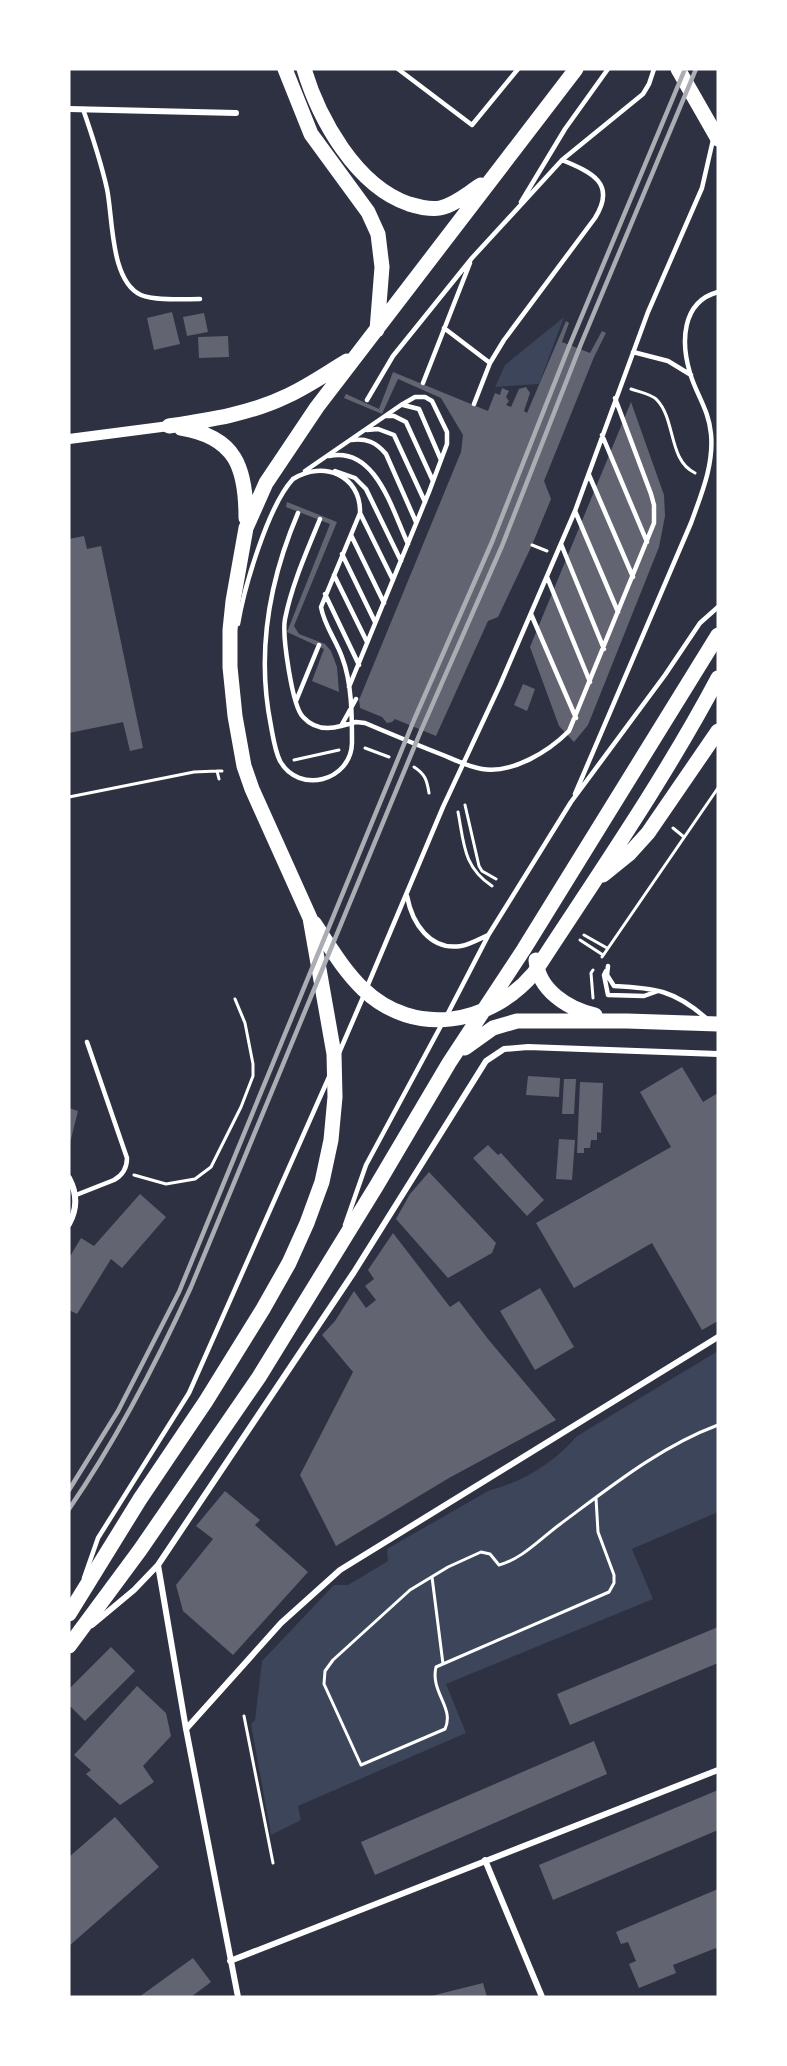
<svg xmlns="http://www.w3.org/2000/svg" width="787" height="2066" viewBox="0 0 787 2066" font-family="'Work Sans',sans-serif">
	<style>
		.green { fill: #3c4559 }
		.building { fill: #626471 }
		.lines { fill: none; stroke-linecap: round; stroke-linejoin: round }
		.path { stroke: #fff; stroke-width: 3 }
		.service { stroke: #fff; stroke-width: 4.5 }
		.minor { stroke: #fff; stroke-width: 6 }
		.tertiary { stroke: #fff; stroke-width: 10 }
		.primary { stroke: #fff; stroke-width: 15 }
		.rail { stroke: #abadb3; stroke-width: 4.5 }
	</style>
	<rect width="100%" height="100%" fill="#2d3142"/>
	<path class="green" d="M 564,317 L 539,384 L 495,387 L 505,365 Z
		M 718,1351 L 718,1512 L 632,1549 L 653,1599 L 446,1684 L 466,1733 L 298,1806 L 301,1820 L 271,1835 L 251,1724 L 255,1720 L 262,1661 L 334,1585 L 348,1585 L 388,1561 L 387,1549 L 490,1490 C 522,1483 556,1461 577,1436 Z"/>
	<path class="building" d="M 172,312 L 180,344 L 154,350 L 147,318 Z
		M 204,313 L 208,332 L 187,336 L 183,317 Z
		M 566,321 L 569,323 L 562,342 L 590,353 L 602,331 L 606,333 L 594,357 L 544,481 L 551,499 L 532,545 L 498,617 L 488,621 L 436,736 L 395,719 L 392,722 L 387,723 L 382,717 L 360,708 L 359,700 L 461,452 L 463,435 L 441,398 L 398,379 L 382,414 L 344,398 L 346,394 L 379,409 L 393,372 L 488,411 L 495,393 L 500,395 L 502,388 L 509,391 L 506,397 L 509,401 L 506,405 L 511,407 L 519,389 L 526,387 L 530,393 L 524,411 L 527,413 Z
		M 228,336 L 229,357 L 199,358 L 198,337 Z
		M 631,402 L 664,495 L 665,516 L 659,547 L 588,725 L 574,742 L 559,726 L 530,647 Z
		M 287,502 L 337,522 L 294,626 L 299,634 L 325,644 L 331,651 L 337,667 L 339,692 L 312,681 L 324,649 L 287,632 L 330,524 L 286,507 Z
		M 84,536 L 87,549 L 101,546 L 143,748 L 130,751 L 123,722 L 69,733 L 69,539 Z
		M 523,684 L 535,689 L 527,711 L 514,705 Z
		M 682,1067 L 703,1102 L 718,1093 L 718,1321 L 702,1330 L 652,1243 L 574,1288 L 536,1223 L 671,1147 L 640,1092 Z
		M 528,1076 L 560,1078 L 559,1097 L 526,1095 Z
		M 564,1079 L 576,1079 L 574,1114 L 562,1114 Z
		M 580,1082 L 603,1083 L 601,1133 L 597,1132 L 597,1140 L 591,1140 L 590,1148 L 584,1148 L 584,1153 L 577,1153 Z
		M 69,1108 L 78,1111 L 70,1143 L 69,1143 Z
		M 559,1139 L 575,1140 L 572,1180 L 556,1179 Z
		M 488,1145 L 498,1155 L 501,1153 L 544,1200 L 527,1216 L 473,1158 Z
		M 429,1172 L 496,1243 L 492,1253 L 448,1278 L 396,1219 L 410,1194 Z
		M 140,1194 L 166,1217 L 122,1268 L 111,1259 L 77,1314 L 69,1310 L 69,1258 L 81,1238 L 94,1246 Z
		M 393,1233 L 450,1307 L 459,1301 L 488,1339 L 556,1420 L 449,1478 L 336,1546 L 300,1475 L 353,1372 L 322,1335 L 335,1321 L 354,1291 L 366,1308 L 376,1300 L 365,1286 L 374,1279 L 368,1270 Z
		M 540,1288 L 574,1347 L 535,1370 L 500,1311 Z
		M 225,1491 L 260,1520 L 255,1525 L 308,1572 L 233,1655 L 183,1611 L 176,1585 L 213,1539 L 196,1526 Z
		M 718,1627 L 718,1663 L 570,1725 L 557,1694 Z
		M 111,1647 L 135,1671 L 85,1721 L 69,1705 L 69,1689 Z
		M 137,1686 L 166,1713 L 171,1736 L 143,1766 L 154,1782 L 120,1805 L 86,1774 L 91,1770 L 74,1755 Z
		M 594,1741 L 607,1774 L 375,1875 L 361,1842 Z
		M 718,1790 L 718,1830 L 553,1900 L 539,1865 Z
		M 115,1817 L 159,1867 L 69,1946 L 69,1857 Z
		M 718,1889 L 718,1952 L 716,1948 L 673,1965 L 676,1973 L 639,1988 L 629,1964 L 636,1961 L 628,1942 L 621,1944 L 616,1932 Z
		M 193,1958 L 211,1982 L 191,1997 L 139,1997 Z
		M 483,1983 L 487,1997 L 431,1997 L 431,1996 Z"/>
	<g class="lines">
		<path class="path" d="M 631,389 C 639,392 652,394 657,400 C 676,420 668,460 695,473
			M 532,545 L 547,551
			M 365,748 L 389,757
			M 294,760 L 339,750
			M 414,767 C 425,774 427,780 429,793
			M 219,779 L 217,771 L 222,771
			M 69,797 L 194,772 L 217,771
			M 465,805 L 479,866 L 482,871 L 496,879
			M 458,812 C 464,843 463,867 492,886
			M 673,828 L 684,837
			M 584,935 L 607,948
			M 580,940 L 603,955
			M 602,957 L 718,788
			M 593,998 L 591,973 L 593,970
			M 134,1175 L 166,1184 L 195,1179 L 211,1167 L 241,1107 L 253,1076 L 253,1064 L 245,1023 L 235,999
			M 596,1498 L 598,1532 L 614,1575 L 614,1583 L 609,1592 L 436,1667 C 430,1692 455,1708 445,1729 L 361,1765 L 324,1684 L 325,1671 L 333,1660 L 410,1590 L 448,1567 L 481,1552 L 490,1554 L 499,1565 C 522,1559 540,1539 559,1525 C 609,1488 659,1447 718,1425
			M 432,1577 L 443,1664
			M 244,1716 L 273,1863"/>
		<path class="service" d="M 398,69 L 472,125 L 518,69
			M 83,109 C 92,135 101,162 107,189 C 113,217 110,281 141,295 C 155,301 184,299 200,299
			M 521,202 L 565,129 L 608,69
			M 444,328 L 490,363
			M 633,352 L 668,361 L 691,375
			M 423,383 L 470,263
			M 367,400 L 393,356 L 472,258 L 562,160 L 643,94 L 649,84 L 654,69
			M 474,404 L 490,363 L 504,340 L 595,218 C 617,183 591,172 562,160
			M 403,405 L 419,409 L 441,460
			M 385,416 L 394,416 L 406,422 L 433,481
			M 367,430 L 378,429 L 394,435 L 425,502
			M 602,435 L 647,542
			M 351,440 C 366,438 376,442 386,454 L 416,522
			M 329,456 C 376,446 392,510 408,544
			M 305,471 L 401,405 L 415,397 L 425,397 L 432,401 L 447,432 L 447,444 L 429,492 L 349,687
			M 335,471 L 355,478 L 366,489 L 401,561
			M 589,475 L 633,577
			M 293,479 C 323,460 361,475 360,513 L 321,607 C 324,625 336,640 342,657 C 352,683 352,716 352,743 C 351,781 299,795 280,761 C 275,751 273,737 271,726 C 256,652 269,581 298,513
			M 575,511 L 618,612
			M 360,513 L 393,580
			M 320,519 C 307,551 292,584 285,619 C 282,635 292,706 303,717 C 313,728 327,730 341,726 L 356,699
			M 351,535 L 384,603
			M 561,544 L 604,649
			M 342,554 L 375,622
			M 334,575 L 367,642
			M 547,577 L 590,682
			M 325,594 L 359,665
			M 531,614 L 576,718
			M 238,624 C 244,588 268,506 293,479
			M 296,701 L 319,645
			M 341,726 L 356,722 L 365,723 C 391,734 417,745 443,755 C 455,760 469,767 482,769 C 513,774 549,751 569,731 L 654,523 L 654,505 L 651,494 L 615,398
			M 575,794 L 691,523 C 701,495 714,465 711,434 C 709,410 696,394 690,373 C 681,343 681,302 718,292
			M 407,896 C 412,923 430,951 461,946 C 471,944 479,939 488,935
			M 608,966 L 607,975 L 614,986 C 655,988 674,990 706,1018
			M 606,971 L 604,975 L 608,995 L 644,996 L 658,991
			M 367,987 L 443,807 L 500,685 L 575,511 L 648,312 L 702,188 L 713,140
			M 447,1015 L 489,934 L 571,802 L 665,675 L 700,623 L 718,607
			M 339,1053 L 364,995
			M 76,1195 L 114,1180 C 123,1175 127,1168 127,1158 L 87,1042
			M 345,1225 L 366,1165 L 443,1022
			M 84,1578 L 98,1538 L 189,1393 L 329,1077"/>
		<path class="minor" d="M 69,109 L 236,113
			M 69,1178 C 77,1193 78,1208 69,1224
			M 158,1565 L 186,1729 L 238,1997
			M 92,1625 L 134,1590 L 158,1565 L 354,1272 L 486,1061 L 504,1049 L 528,1047 L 718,1054
			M 186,1729 L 281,1623 L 340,1570 L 718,1337
			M 485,1860 L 542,1997
			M 230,1961 L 718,1770"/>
		<path class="tertiary" d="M 69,439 L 169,426"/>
		<path class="primary" d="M 285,69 L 311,134 L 368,212 L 378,234 L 382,267 L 377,330
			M 304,69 C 319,119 356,186 409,204 C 419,207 430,210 440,208 C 455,205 468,193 481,185
			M 678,69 L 718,139
			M 169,426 C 209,420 250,414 287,396 C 307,387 327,373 347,361
			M 181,428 C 236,437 246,468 246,518
			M 603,875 L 629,854 L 648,833 L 718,731
			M 314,923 C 329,945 343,970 363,989 C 415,1039 491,1024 534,973 C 597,876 664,780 718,678
			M 536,960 C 538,990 568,1009 595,1015
			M 465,1048 L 493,1028 L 517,1021 L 627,1021 L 718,1024
			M 69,1614 L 140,1499 L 206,1401 L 263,1309 L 289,1263 L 307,1223 L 322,1182 L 331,1140 L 335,1097 L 334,1054 L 310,918 L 252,789 L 244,766 L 235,716 L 230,667 L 230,630 L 233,601 L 246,528 L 266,483 L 317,407 L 576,69
			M 69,1646 L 140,1550 L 259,1377 L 377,1185 L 449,1063 L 524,949 L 718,635"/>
		<path class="rail" d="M 69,1490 L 118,1411 L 179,1292 L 414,720 L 492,542 L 568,349 L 685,69
			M 69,1509 C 117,1439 156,1364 191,1287 L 420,733 L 502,546 L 581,344 L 696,69"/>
	</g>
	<rect width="787" height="2066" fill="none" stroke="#ffffff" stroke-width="141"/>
</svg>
